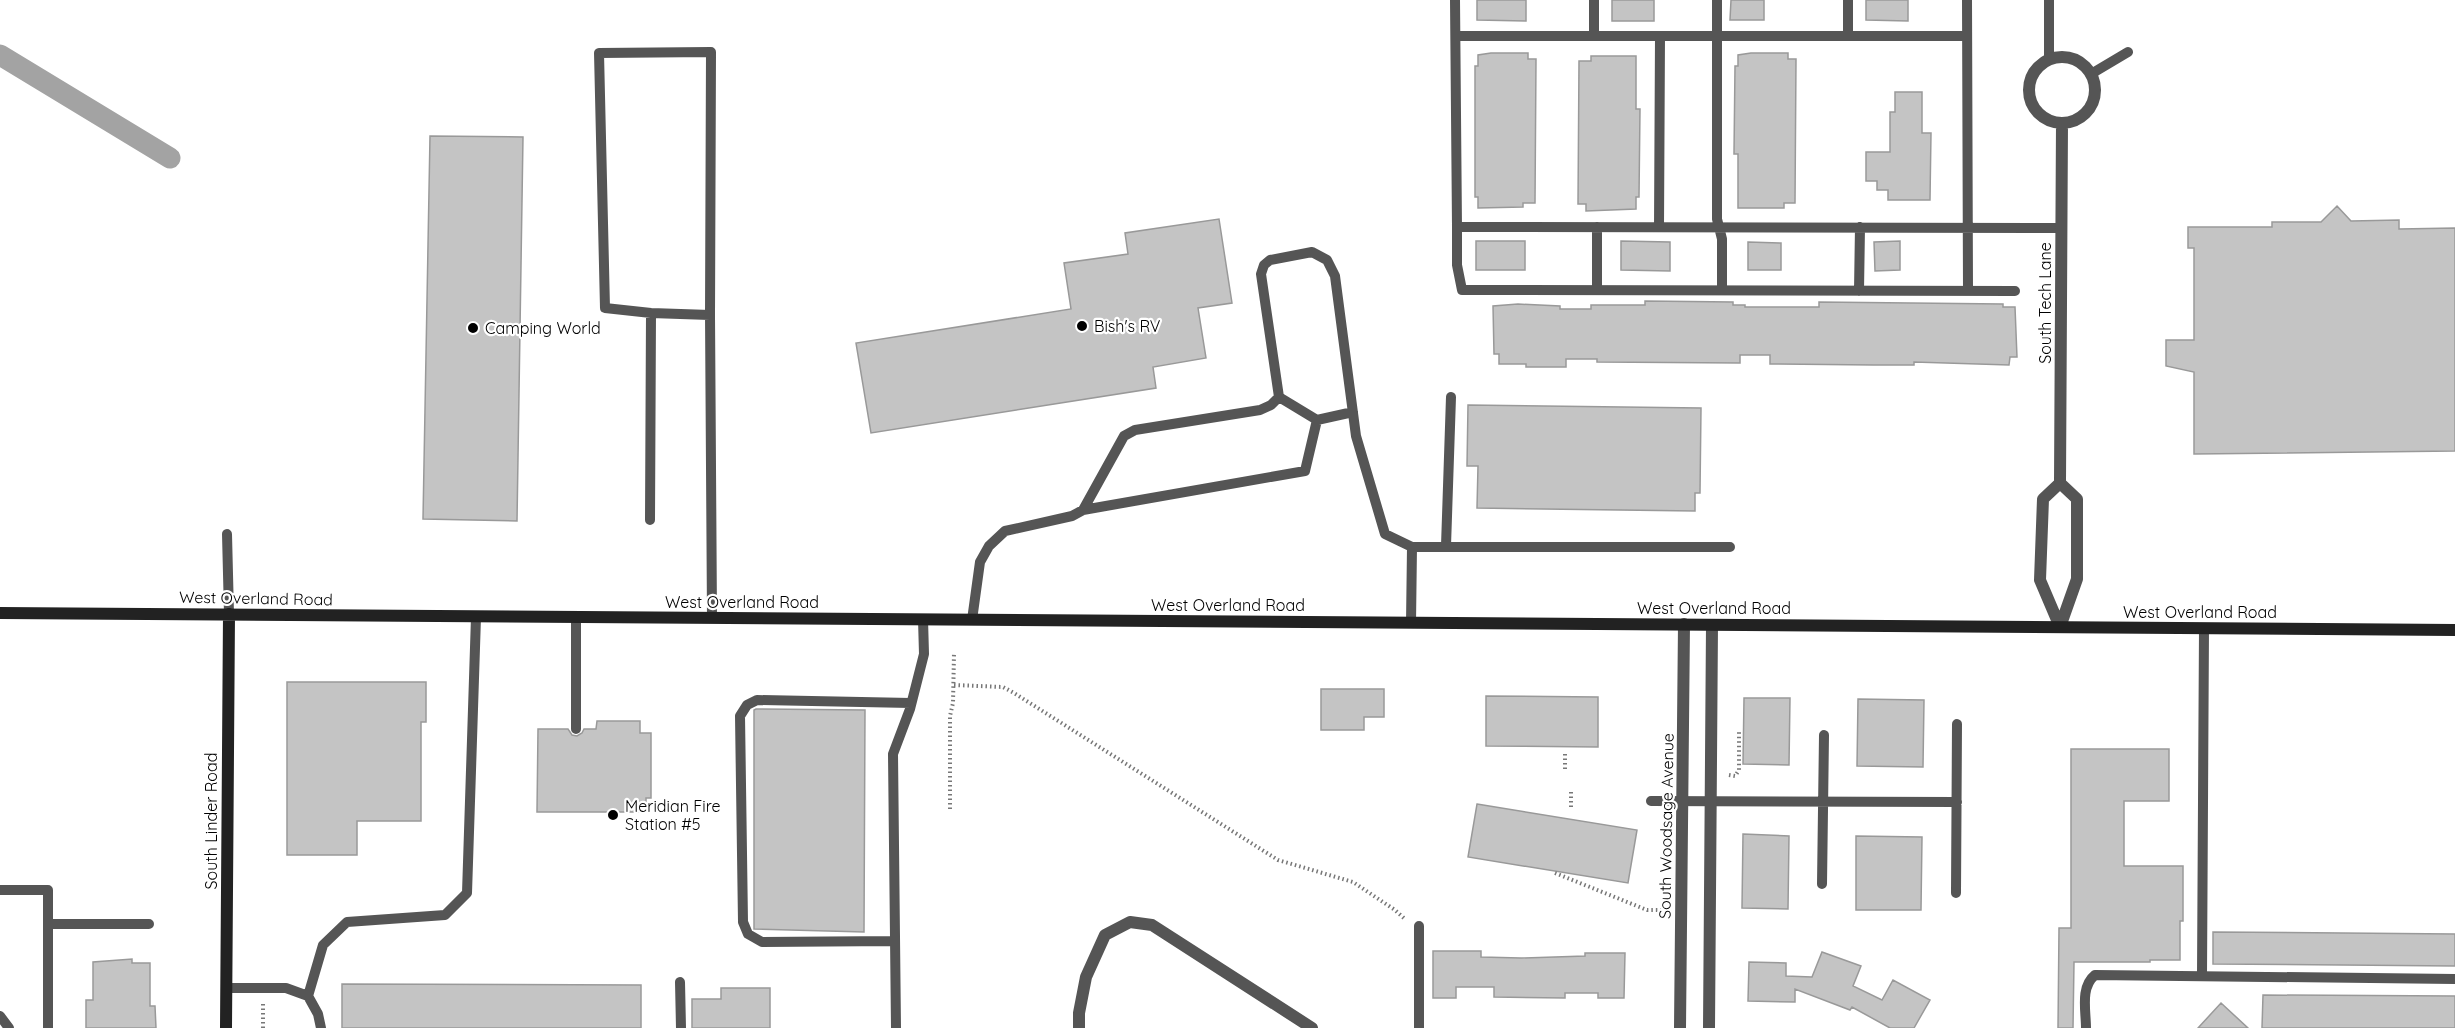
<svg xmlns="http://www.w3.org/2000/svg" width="2455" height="1028" viewBox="0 0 2455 1028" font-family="Quicksand,sans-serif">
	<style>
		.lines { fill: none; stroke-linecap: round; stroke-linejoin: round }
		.canal { stroke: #a3a3a3; stroke-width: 21 }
		.building { fill: #c4c4c4; stroke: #999; stroke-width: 1.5 }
		.path { stroke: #777; stroke-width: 4; stroke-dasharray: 1.5 3; stroke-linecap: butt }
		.lane { stroke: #555; stroke-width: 10 }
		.street { stroke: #555; stroke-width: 12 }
		.secondary { stroke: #222; stroke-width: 12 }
		.poi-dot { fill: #000; stroke: #fff; stroke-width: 2 }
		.labels { text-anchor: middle; stroke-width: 4.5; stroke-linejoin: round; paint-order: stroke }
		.street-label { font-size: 16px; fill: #000; stroke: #fff }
		.poi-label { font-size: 16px; fill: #000; stroke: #fff; text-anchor: start }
	</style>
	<rect width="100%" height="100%" fill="#fff"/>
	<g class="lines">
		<path class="canal" d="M 0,55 L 170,158"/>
	</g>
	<path class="building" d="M 1477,0 L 1526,0 L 1526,21 L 1477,20 Z
		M 1612,0 L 1654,0 L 1654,21 L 1612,21 Z
		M 1731,0 L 1764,0 L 1764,20 L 1730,20 Z
		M 1866,0 L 1908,0 L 1908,21 L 1866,20 Z
		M 1491,53 L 1528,53 L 1528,59 L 1536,59 L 1535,203 L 1523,203 L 1523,207 L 1478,208 L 1478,197 L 1475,197 L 1475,66 L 1478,66 L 1478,55 Z
		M 1751,53 L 1788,53 L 1788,59 L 1796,59 L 1795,203 L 1784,203 L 1784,208 L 1738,208 L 1738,154 L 1734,154 L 1735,66 L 1738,66 L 1738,55 Z
		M 1591,56 L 1636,56 L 1636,109 L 1640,109 L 1639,197 L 1636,197 L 1636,209 L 1586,211 L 1586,204 L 1578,204 L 1579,61 L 1591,61 Z
		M 1895,92 L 1922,92 L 1922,133 L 1931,133 L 1930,200 L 1888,200 L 1888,190 L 1877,190 L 1877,181 L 1866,181 L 1866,152 L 1890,152 L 1890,112 L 1895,112 Z
		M 430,136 L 523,137 L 517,521 L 423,519 Z
		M 2337,206 L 2351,221 L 2399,220 L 2399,229 L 2455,228 L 2455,451 L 2194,454 L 2194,372 L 2166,366 L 2166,340 L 2194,340 L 2194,248 L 2188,248 L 2188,227 L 2272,227 L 2272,222 L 2321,222 Z
		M 1219,219 L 1232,303 L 1198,308 L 1206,358 L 1153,367 L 1156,388 L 871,433 L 856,343 L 1071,309 L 1064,263 L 1128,254 L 1125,233 Z
		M 1476,241 L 1525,241 L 1525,270 L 1476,270 Z
		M 1621,241 L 1670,242 L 1670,271 L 1621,270 Z
		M 1900,241 L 1900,270 L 1875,271 L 1874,242 Z
		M 1748,242 L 1781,243 L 1781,270 L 1748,270 Z
		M 1645,301 L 1733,302 L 1733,305 L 1745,305 L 1745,307 L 1819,307 L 1819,302 L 2003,304 L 2003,307 L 2015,307 L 2017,357 L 2010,357 L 2009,365 L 1914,362 L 1914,365 L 1874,365 L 1770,364 L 1770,355 L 1740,355 L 1740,363 L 1597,362 L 1597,359 L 1566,359 L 1566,367 L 1526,367 L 1526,364 L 1499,364 L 1499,354 L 1494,354 L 1493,306 L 1518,304 L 1560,306 L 1560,309 L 1591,309 L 1591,305 L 1645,305 Z
		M 1468,405 L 1701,408 L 1700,493 L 1695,493 L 1695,511 L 1477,508 L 1478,466 L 1467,466 Z
		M 287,682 L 426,682 L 426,722 L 421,722 L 421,821 L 357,821 L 357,855 L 287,855 Z
		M 1321,689 L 1384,689 L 1384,717 L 1364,717 L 1364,730 L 1321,730 Z
		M 1486,696 L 1598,697 L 1598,747 L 1486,746 Z
		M 1744,698 L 1790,698 L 1789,765 L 1743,764 Z
		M 1858,699 L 1924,700 L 1923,767 L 1857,766 Z
		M 756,709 L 865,710 L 864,932 L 754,929 L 754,710 Z
		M 597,721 L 640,721 L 640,733 L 651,733 L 651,798 L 646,798 L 646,812 L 537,812 L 538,729 L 568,729 L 572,735 L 577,736 L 582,733 L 584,729 L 596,729 Z
		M 2071,749 L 2169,749 L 2169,801 L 2124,801 L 2124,866 L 2183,866 L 2183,921 L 2180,921 L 2180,960 L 2150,960 L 2150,962 L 2074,962 L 2073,1028 L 2058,1028 L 2059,928 L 2071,928 Z
		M 1477,804 L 1637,830 L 1628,883 L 1468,857 Z
		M 1743,834 L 1789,836 L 1788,909 L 1742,908 Z
		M 1856,836 L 1922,837 L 1921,910 L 1856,910 Z
		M 2213,932 L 2455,934 L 2455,966 L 2213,964 Z
		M 1433,951 L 1481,951 L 1481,957 L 1521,958 L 1585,956 L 1585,953 L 1625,953 L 1624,998 L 1598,998 L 1598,993 L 1565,993 L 1565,998 L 1494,997 L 1494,987 L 1456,987 L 1456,998 L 1433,998 Z
		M 1822,952 L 1861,966 L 1853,986 L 1882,1000 L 1893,980 L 1930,1000 L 1914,1028 L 1890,1028 L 1852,1007 L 1850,1010 L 1795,989 L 1795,1002 L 1748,1001 L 1749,962 L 1786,963 L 1786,976 L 1812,977 Z
		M 132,959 L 132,963 L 150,963 L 150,1006 L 155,1006 L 156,1028 L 86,1028 L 86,1000 L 93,1000 L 93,962 Z
		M 342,984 L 641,985 L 641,1028 L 342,1028 Z
		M 721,988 L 770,988 L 770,1028 L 692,1028 L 692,999 L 721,999 Z
		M 2263,995 L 2455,996 L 2455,1028 L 2262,1028 Z
		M 2221,1003 L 2248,1028 L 2198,1028 Z"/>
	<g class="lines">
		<path class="path" d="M 954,685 L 1003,687 L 1014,693 L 1278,860 L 1353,882 L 1395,910 L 1406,920
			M 1565,754 L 1565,769
			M 1729,775 L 1735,776 L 1739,770 L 1739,730
			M 1571,792 L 1571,808
			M 950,809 L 950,716 L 953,703 L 954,653
			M 1555,873 L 1647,910 L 1663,910
			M 263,1028 L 263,1001"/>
		<path class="lane" d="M 1455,0 L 1457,227 L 1457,265 L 1462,290 L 2015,291
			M 1594,0 L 1594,36
			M 1717,0 L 1717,219 L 1722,239 L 1722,290
			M 1848,0 L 1848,36
			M 1967,0 L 1968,291
			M 2049,0 L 2049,60
			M 1456,36 L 1967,36
			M 2091,74 L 2128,52
			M 1457,227 L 2061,228
			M 1659,227 L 1660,36
			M 1597,290 L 1597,227
			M 1859,291 L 1860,227
			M 710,315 L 651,313 L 605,308 L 599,53 L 711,52 L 710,315 L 712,618
			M 1279,397 L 1317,420
			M 1083,510 L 1305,471 L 1317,420 L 1353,412
			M 650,520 L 651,313
			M 227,534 L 229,614
			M 1446,546 L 1451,397
			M 576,617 L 576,729
			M 972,620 L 980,562 L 989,546 L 1005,531 L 1072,516 L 1083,510 L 1124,436 L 1135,430 L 1260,410 L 1271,405 L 1279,397 L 1261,274 L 1264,265 L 1270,260 L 1312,252 L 1327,260 L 1335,276 L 1356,436 L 1385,534 L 1412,547 L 1730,547
			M 1411,623 L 1412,547
			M 1651,801 L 1957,802
			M 1822,884 L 1824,735
			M 0,890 L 48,890 L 48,924
			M 1956,893 L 1957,724
			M 895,941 L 762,942 L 748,934 L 743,922 L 740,716 L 747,705 L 757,700 L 911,703
			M 2202,976 L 2204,628
			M 680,982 L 681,1028
			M 226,988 L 286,988 L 308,996 L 318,1014 L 321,1028
			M 308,996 L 323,945 L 347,922 L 445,915 L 467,893 L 476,617
			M 0,1016 L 9,1028
			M 48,1028 L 48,924 L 149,924
			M 896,1028 L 893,754 L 910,709 L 924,654 L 923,619
			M 1419,1028 L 1419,926
			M 2086,1028 C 2086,1011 2080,987 2095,975 L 2455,979"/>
		<path class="street" d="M2029 90a33 33 0 1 1 66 0a33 33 0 1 1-66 0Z
			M 2060,627 L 2077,579 L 2077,499 L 2060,483 L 2062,123
			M 2060,627 L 2040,580 L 2043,499 L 2060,483
			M 1079,1028 L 1079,1013 L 1086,977 L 1105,935 L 1130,922 L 1152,925 L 1312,1028
			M 1680,1028 L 1684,624
			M 1709,1028 L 1712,625"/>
		<path class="secondary" d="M 0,613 L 2455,630
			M 226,1028 L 229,614"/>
	</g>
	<g class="poi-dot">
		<circle cx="1082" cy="326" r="6"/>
		<circle cx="473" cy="328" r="6"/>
		<circle cx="613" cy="815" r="6"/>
	</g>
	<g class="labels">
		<g class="street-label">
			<text transform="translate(2045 303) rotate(-90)" y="6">South Tech Lane</text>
			<text transform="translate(256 598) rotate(1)" y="6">West Overland Road</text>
			<text x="742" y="608">West Overland Road</text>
			<text x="1228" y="611">West Overland Road</text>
			<text x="1714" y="614">West Overland Road</text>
			<text x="2200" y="618">West Overland Road</text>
			<text transform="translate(211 821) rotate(-90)" y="6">South Linder Road</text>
			<text transform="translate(1666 826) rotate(-89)" y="6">South Woodsage Avenue</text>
		</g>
		<g class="poi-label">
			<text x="1094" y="332">Bish's RV</text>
			<text x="485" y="334">Camping World</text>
			<text x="625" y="812">Meridian Fire<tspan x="625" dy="18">Station #5</tspan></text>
		</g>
	</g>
</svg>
